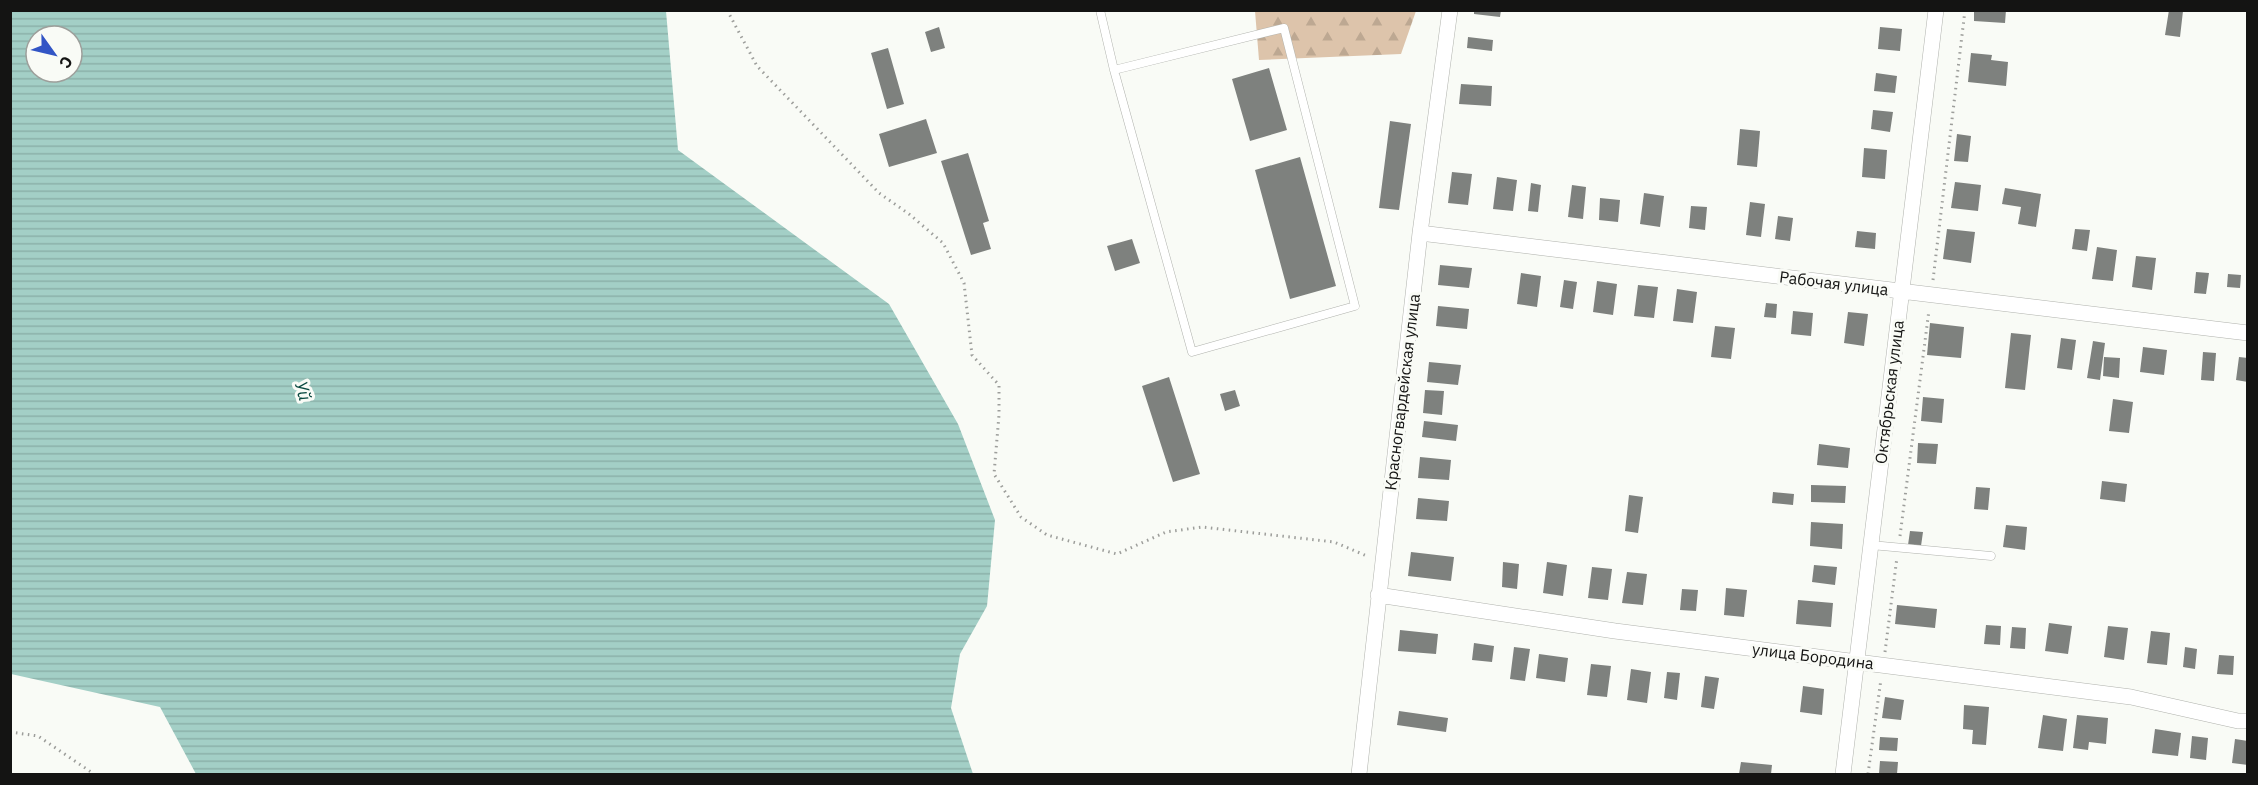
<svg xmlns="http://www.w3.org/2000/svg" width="2258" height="785" viewBox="0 0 2258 785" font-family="'IBM Plex Sans',sans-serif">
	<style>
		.forest { fill: url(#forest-firs) }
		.water { fill: url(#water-rules); fill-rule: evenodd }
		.building { fill: #7e817e }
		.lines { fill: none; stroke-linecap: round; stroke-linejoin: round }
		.lane-casing { stroke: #b0b2ad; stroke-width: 9 }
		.street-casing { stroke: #b0b2ad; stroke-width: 16 }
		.path { stroke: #9d9e9b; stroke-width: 3; stroke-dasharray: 1.5 4.5; stroke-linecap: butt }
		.lane { stroke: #fff; stroke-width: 8 }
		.street { stroke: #fff; stroke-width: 15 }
		.labels { text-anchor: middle; stroke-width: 6; stroke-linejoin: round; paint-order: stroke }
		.street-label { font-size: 16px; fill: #141413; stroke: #f9fbf6 }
		.water-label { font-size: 18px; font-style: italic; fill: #08483f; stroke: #f9fbf6 }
	</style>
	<defs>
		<pattern id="forest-firs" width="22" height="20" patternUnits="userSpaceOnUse" patternTransform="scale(1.5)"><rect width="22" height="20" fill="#ddc4ab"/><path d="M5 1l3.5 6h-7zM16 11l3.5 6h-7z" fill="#bda892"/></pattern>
		<pattern id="water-rules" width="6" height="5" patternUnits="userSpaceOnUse" patternTransform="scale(1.5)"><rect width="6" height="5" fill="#a3cfc6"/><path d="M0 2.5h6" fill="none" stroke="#8bb1a9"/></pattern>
	</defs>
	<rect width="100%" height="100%" fill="#f9fbf6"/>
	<path class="forest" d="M 1255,11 L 1416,11 L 1401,54 L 1259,60 Z"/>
	<path class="water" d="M 11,10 L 666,11 L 678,150 L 889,304 L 958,424 L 995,520 L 987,606 L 960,654 L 951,708 L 973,774 L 196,774 L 160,707 L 11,674 ZM 36,36 L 72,36 L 72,72 L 36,72 Z"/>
	<path class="building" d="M 1474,10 L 1501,10 L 1500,17 L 1474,14 Z
		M 1974,10 L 2006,10 L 2005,23 L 1974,21 Z
		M 2169,10 L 2183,11 L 2180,37 L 2165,35 Z
		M 939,27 L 945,48 L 931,52 L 925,32 Z
		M 1880,27 L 1902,29 L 1900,51 L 1878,49 Z
		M 1468,37 L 1493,40 L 1492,51 L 1467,48 Z
		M 888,48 L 904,104 L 887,109 L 871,53 Z
		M 1971,53 L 1992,55 L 1991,60 L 2008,62 L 2006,86 L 1968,82 Z
		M 1269,68 L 1287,130 L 1250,141 L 1232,79 Z
		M 1876,73 L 1897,76 L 1895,93 L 1874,91 Z
		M 1461,84 L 1492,86 L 1491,106 L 1459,104 Z
		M 1873,110 L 1893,112 L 1890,132 L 1871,129 Z
		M 926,119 L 937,153 L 889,167 L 879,134 Z
		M 1390,121 L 1411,124 L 1399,210 L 1379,208 Z
		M 1740,129 L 1760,131 L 1757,167 L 1737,165 Z
		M 1957,134 L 1971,136 L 1968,162 L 1954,161 Z
		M 1864,148 L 1887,150 L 1885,179 L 1862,177 Z
		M 968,153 L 989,221 L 983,223 L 991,249 L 971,255 L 941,161 Z
		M 1300,157 L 1336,286 L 1290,299 L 1255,170 Z
		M 1452,172 L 1472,174 L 1468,205 L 1448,203 Z
		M 1497,177 L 1517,180 L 1513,211 L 1493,209 Z
		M 1955,182 L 1981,185 L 1978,211 L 1951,208 Z
		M 1531,183 L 1541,185 L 1538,212 L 1528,211 Z
		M 1572,185 L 1586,187 L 1583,219 L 1568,217 Z
		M 2005,188 L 2041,194 L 2036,227 L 2018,224 L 2021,207 L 2002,204 Z
		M 1644,193 L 1664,196 L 1660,227 L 1640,224 Z
		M 1600,198 L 1620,200 L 1618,222 L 1599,220 Z
		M 1750,202 L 1765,204 L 1761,237 L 1746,235 Z
		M 1691,206 L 1707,207 L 1705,230 L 1689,228 Z
		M 1778,216 L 1793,218 L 1790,241 L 1775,239 Z
		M 1947,229 L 1975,232 L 1971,263 L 1943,259 Z
		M 2075,229 L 2090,230 L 2087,251 L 2072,249 Z
		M 1857,231 L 1876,233 L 1875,249 L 1855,247 Z
		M 1132,239 L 1140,263 L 1115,271 L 1107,246 Z
		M 2097,247 L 2117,250 L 2113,281 L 2092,279 Z
		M 2136,256 L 2156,258 L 2152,290 L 2132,287 Z
		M 1440,265 L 1472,268 L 1469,288 L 1438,285 Z
		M 2196,272 L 2209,273 L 2206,294 L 2194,293 Z
		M 1521,273 L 1541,276 L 1537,307 L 1517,304 Z
		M 2228,274 L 2241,275 L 2240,288 L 2227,287 Z
		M 1564,280 L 1577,282 L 1573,309 L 1560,307 Z
		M 1597,281 L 1617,284 L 1613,315 L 1593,312 Z
		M 1638,285 L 1658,287 L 1654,318 L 1634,316 Z
		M 1677,289 L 1697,292 L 1693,323 L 1673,321 Z
		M 1766,303 L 1777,304 L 1776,318 L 1764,317 Z
		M 1438,306 L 1469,309 L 1467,329 L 1436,326 Z
		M 1793,311 L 1813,313 L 1811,336 L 1791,334 Z
		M 1848,312 L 1868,314 L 1864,346 L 1844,343 Z
		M 1930,323 L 1964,327 L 1961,358 L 1927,355 Z
		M 1715,326 L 1735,328 L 1731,359 L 1711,357 Z
		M 2011,333 L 2031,335 L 2025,390 L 2005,388 Z
		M 2061,338 L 2076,340 L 2072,370 L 2057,368 Z
		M 2093,341 L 2105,343 L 2100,380 L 2087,378 Z
		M 2143,347 L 2167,350 L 2164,375 L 2140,372 Z
		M 2203,352 L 2216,353 L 2214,381 L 2201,380 Z
		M 2104,357 L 2120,358 L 2119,378 L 2103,376 Z
		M 2239,357 L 2248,358 L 2248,382 L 2236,380 Z
		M 1429,362 L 1461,365 L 1458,385 L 1427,382 Z
		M 1169,377 L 1200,474 L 1173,482 L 1142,386 Z
		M 1235,390 L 1240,406 L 1225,411 L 1220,394 Z
		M 1425,390 L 1444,391 L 1442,415 L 1423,413 Z
		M 1923,397 L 1944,399 L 1942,423 L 1921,421 Z
		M 2113,399 L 2133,402 L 2129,433 L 2109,431 Z
		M 1424,421 L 1458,425 L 1456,441 L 1422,437 Z
		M 1918,443 L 1938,444 L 1936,464 L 1917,463 Z
		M 1819,444 L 1850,448 L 1848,468 L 1817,465 Z
		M 1420,457 L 1451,460 L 1449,480 L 1418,478 Z
		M 2102,481 L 2127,484 L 2125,502 L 2100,499 Z
		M 1811,485 L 1846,486 L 1845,503 L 1811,502 Z
		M 1976,487 L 1990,488 L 1988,510 L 1974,509 Z
		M 1773,492 L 1794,494 L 1793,505 L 1772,503 Z
		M 1629,495 L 1643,497 L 1638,533 L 1625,531 Z
		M 1418,498 L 1449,501 L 1447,521 L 1416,519 Z
		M 1811,522 L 1843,524 L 1842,549 L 1810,546 Z
		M 2006,525 L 2027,527 L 2025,550 L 2003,547 Z
		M 1910,531 L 1923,532 L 1921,546 L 1908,545 Z
		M 1411,552 L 1454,557 L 1451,581 L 1408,576 Z
		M 1503,562 L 1519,564 L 1517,589 L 1502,587 Z
		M 1547,562 L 1567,565 L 1563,596 L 1543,593 Z
		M 1814,565 L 1837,567 L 1835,585 L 1812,582 Z
		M 1592,567 L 1612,569 L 1608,600 L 1588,598 Z
		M 1627,572 L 1647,574 L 1643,605 L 1622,603 Z
		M 1726,588 L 1747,590 L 1744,617 L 1724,615 Z
		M 1682,589 L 1698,590 L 1696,611 L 1680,610 Z
		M 1798,600 L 1833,603 L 1831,627 L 1796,624 Z
		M 1897,605 L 1937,609 L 1935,628 L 1895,624 Z
		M 2049,623 L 2072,626 L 2068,654 L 2045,651 Z
		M 1986,625 L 2001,626 L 2000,645 L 1984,644 Z
		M 2108,626 L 2128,628 L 2124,660 L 2104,657 Z
		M 2012,627 L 2026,628 L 2025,649 L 2010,648 Z
		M 1400,630 L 1438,634 L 1436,654 L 1398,651 Z
		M 2151,631 L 2170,633 L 2167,665 L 2147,663 Z
		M 1474,643 L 1494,646 L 1492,662 L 1472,660 Z
		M 1514,647 L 1530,649 L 1525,681 L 1510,679 Z
		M 2185,647 L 2197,649 L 2195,669 L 2183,667 Z
		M 1539,654 L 1568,658 L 1565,682 L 1536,678 Z
		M 2219,655 L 2234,656 L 2233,675 L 2217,674 Z
		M 1591,664 L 1611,666 L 1607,697 L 1587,695 Z
		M 1631,669 L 1651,672 L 1647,703 L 1627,700 Z
		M 1667,672 L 1680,673 L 1677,700 L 1664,698 Z
		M 1705,676 L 1719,678 L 1714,709 L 1701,707 Z
		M 1803,686 L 1824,689 L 1822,715 L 1800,712 Z
		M 1885,697 L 1904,700 L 1901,720 L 1882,718 Z
		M 1964,705 L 1989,707 L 1986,745 L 1972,744 L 1973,730 L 1963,729 Z
		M 1399,711 L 1448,718 L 1446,732 L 1397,725 Z
		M 2043,715 L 2067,719 L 2063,751 L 2038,748 Z
		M 2077,715 L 2108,718 L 2106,744 L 2089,742 L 2088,750 L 2073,748 Z
		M 2155,729 L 2181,733 L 2178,756 L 2152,753 Z
		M 2192,736 L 2208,738 L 2206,760 L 2190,758 Z
		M 1880,737 L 1898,738 L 1897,751 L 1879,750 Z
		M 2235,739 L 2248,741 L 2248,765 L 2232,763 Z
		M 1880,761 L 1898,762 L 1897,774 L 1879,774 Z
		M 1741,762 L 1772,765 L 1771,774 L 1739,774 Z"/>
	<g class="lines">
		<g class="lane-casing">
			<path id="lane" d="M 1100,10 L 1114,70 L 1192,352 L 1355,306 L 1284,28 L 1114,70
				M 1871,545 L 1991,556"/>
		</g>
		<g class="street-casing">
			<path id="street" d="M 1420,233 L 2248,333
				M 1378,595 L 1615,631 L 2131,697 L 2238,721 L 2248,721
				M 1359,774 L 1420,233 L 1450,10
				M 1843,774 L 1936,10"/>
		</g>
		<path class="path" d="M 727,10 L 757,66 L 879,193 L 909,214 L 943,243 L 964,283 L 972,355 L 999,385 L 999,415 L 994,474 L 1021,517 L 1047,535 L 1117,554 L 1166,532 L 1202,527 L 1334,542 L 1367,556
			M 1933,280 L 1965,10
			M 1900,536 L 1929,310
			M 1885,652 L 1897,557
			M 10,732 L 38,736 L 94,774
			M 1868,774 L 1881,679"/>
		<use href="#lane" class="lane"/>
		<use href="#street" class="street"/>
	</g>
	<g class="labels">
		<g class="street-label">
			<text transform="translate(1834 283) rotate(7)" y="6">Рабочая улица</text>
			<text transform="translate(1402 392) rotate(-83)" y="6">Красногвардейская улица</text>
			<text transform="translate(1889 392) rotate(-83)" y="6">Октябрьская улица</text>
			<text transform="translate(1813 656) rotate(7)" y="6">улица Бородина</text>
		</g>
		<g class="water-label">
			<text transform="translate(303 391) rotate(74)" y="6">Уй</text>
		</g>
	</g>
	<rect width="2258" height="785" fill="none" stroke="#141413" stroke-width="24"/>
	<g transform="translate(54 54) rotate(124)"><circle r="28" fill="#f9fbf6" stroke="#9d9f9b" stroke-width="1.5"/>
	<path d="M0-4.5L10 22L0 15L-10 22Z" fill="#3255c5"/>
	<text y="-9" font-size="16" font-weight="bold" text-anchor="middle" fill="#141413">С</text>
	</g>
</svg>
